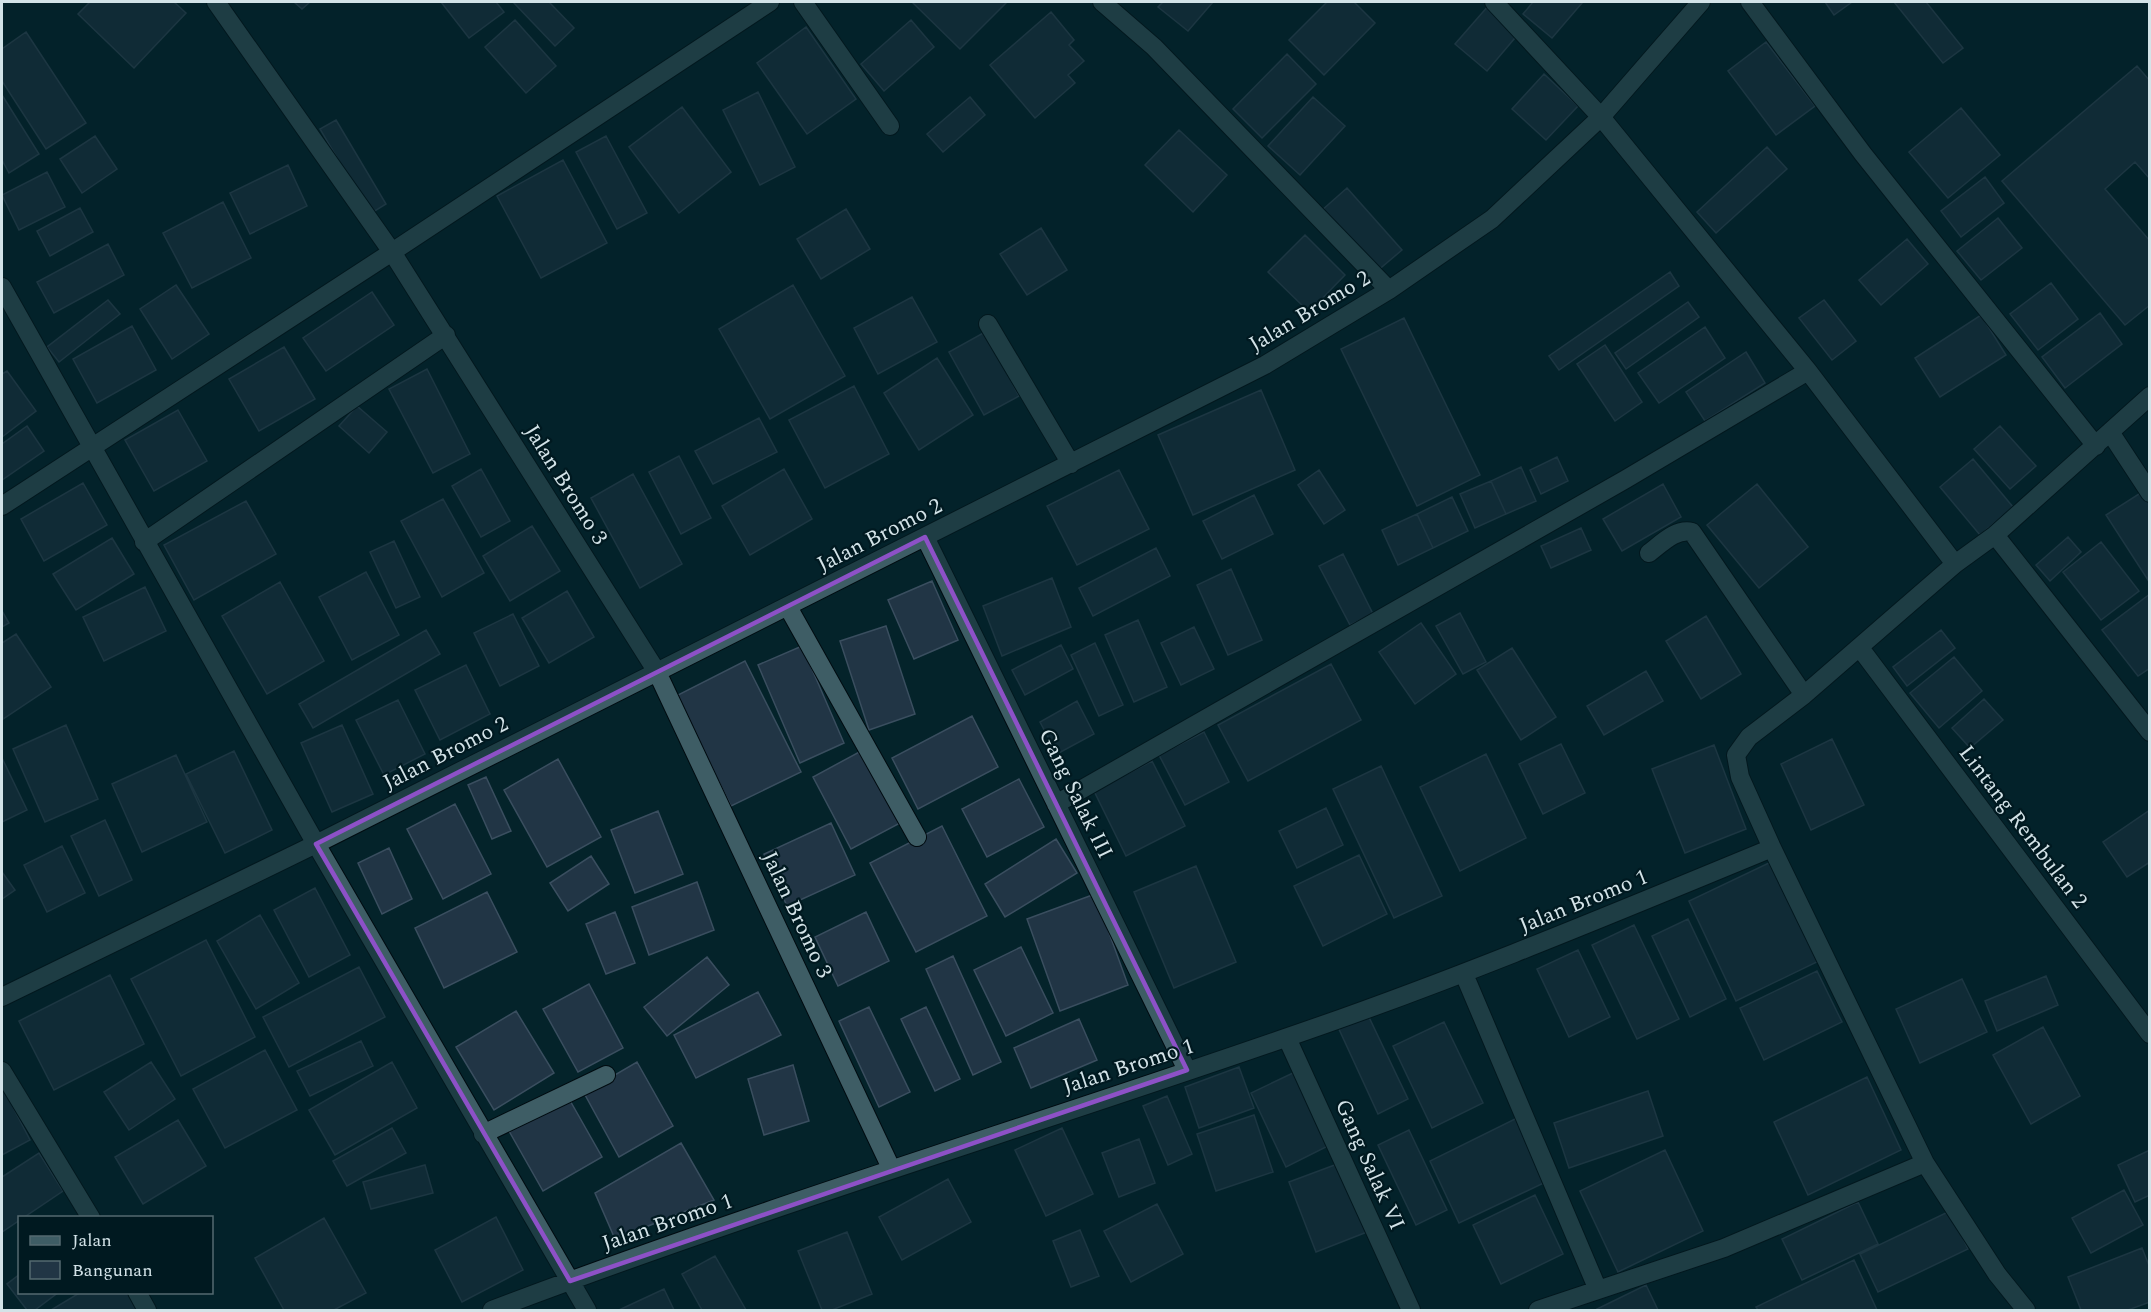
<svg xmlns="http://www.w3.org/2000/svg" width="2151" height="1312" viewBox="0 0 2151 1312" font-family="Spectral,serif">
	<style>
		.building { fill: #213545; stroke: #3a4e5f; stroke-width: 1.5 }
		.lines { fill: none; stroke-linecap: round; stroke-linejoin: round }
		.minor-casing { stroke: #000b10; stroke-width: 20 }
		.minor { stroke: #3e5d65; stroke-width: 18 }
		.marked { fill: none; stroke: #8d51c7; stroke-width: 4.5; stroke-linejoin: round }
		.labels { text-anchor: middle; stroke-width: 4.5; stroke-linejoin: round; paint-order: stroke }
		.street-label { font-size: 22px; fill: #d3e3e8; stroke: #001920 }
	</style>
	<rect width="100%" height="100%" fill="#04232a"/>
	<path class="building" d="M 90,2 L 174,2 L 186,13 L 134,68 L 78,14 Z
		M 294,2 L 310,2 L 302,9 Z
		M 441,2 L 496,2 L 504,12 L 469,38 Z
		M 513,2 L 549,2 L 574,28 L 555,46 Z
		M 912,2 L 1007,2 L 960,49 Z
		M 1163,2 L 1213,2 L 1188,31 L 1158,7 Z
		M 1327,2 L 1354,2 L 1375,23 L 1324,75 L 1289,40 Z
		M 1533,2 L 1580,2 L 1582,3 L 1552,38 L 1523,14 Z
		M 1825,2 L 1852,2 L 1834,15 Z
		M 1894,2 L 1926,2 L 1963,48 L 1943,63 Z
		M 1489,5 L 1520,32 L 1487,71 L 1455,44 Z
		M 1051,12 L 1074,40 L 1069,45 L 1084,61 L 1068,75 L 1075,83 L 1035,118 L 990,65 Z
		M 515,20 L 556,66 L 526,93 L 485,47 Z
		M 911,20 L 934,47 L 884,91 L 861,64 Z
		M 806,27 L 856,99 L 807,134 L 757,63 Z
		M 26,32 L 86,123 L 46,149 L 2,81 L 2,49 Z
		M 1766,42 L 1815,106 L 1776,135 L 1728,71 Z
		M 1287,54 L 1316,84 L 1262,138 L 1233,109 Z
		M 2137,66 L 2150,81 L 2150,179 L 2135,162 L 2105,189 L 2150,241 L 2150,305 L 2125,325 L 2002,181 Z
		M 1544,74 L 1578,106 L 1546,140 L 1512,109 Z
		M 758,92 L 795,167 L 760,185 L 723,110 Z
		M 2,95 L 39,154 L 9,173 L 2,160 Z
		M 970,97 L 985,115 L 943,152 L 927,134 Z
		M 1313,97 L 1345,126 L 1300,175 L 1268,146 Z
		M 682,107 L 731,172 L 679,213 L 629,147 Z
		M 1961,108 L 2000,155 L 1948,198 L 1909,152 Z
		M 336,120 L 386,204 L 370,214 L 320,129 Z
		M 1179,130 L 1227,175 L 1193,212 L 1145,165 Z
		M 95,136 L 117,169 L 82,193 L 60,159 Z
		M 606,136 L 647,213 L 617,229 L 576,152 Z
		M 1767,147 L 1787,169 L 1716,233 L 1697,212 Z
		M 563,160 L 607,243 L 541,278 L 497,196 Z
		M 288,165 L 307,206 L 250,234 L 230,193 Z
		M 47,172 L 65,207 L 19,230 L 2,195 Z
		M 1985,177 L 2004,203 L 1961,237 L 1941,211 Z
		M 1347,188 L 1402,250 L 1376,272 L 1321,211 Z
		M 223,202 L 251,258 L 192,288 L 163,233 Z
		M 80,208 L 93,232 L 50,256 L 37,231 Z
		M 846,209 L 870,249 L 821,279 L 797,239 Z
		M 1998,218 L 2022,248 L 1981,280 L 1957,251 Z
		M 1041,228 L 1067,270 L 1027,295 L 1000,254 Z
		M 1305,235 L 1345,275 L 1309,312 L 1268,272 Z
		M 1907,239 L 1928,264 L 1881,305 L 1859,280 Z
		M 108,244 L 124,275 L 54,313 L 37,282 Z
		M 1670,272 L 1679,286 L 1559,370 L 1549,356 Z
		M 2051,283 L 2078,319 L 2038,350 L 2010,314 Z
		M 176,285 L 209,334 L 172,359 L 140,309 Z
		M 793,285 L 845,376 L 770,419 L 719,329 Z
		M 372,292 L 394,325 L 326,371 L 303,338 Z
		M 912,297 L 937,342 L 878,374 L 854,328 Z
		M 108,300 L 120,314 L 59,362 L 47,347 Z
		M 1824,300 L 1856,341 L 1832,360 L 1799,318 Z
		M 1688,302 L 1699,317 L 1626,369 L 1615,353 Z
		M 2100,313 L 2122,344 L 2065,388 L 2042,357 Z
		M 1981,315 L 2006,355 L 1940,397 L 1915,358 Z
		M 1404,318 L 1480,475 L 1417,506 L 1341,349 Z
		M 132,326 L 156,370 L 97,403 L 73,359 Z
		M 1705,327 L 1725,358 L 1659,403 L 1638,373 Z
		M 985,332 L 1019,396 L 984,415 L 949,352 Z
		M 1605,345 L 1642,402 L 1615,421 L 1577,364 Z
		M 284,347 L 315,399 L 259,431 L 229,379 Z
		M 1746,352 L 1765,383 L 1705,421 L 1686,392 Z
		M 937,358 L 973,415 L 919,450 L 884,393 Z
		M 427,369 L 470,454 L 433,473 L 389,389 Z
		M 7,371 L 36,411 L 2,437 L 2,374 Z
		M 854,386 L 889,454 L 825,488 L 789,420 Z
		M 1261,390 L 1295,470 L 1193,515 L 1158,435 Z
		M 357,406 L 387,432 L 369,453 L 339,426 Z
		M 178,410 L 207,461 L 154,491 L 125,440 Z
		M 759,418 L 777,452 L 713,484 L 695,451 Z
		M 27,426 L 44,451 L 2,480 L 2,444 Z
		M 2000,426 L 2036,466 L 2010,489 L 1974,449 Z
		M 679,456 L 711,518 L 681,534 L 649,472 Z
		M 1557,457 L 1568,481 L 1541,494 L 1530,470 Z
		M 1973,459 L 2013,507 L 1980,535 L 1940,487 Z
		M 1521,467 L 1536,501 L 1506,514 L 1491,481 Z
		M 481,469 L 510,521 L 481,537 L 452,486 Z
		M 784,469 L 812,519 L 750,555 L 722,506 Z
		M 1119,470 L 1149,529 L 1077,565 L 1047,506 Z
		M 1319,470 L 1345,510 L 1324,524 L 1298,485 Z
		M 633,474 L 682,564 L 640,588 L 591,498 Z
		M 1491,481 L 1506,514 L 1475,528 L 1460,494 Z
		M 83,483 L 107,525 L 44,561 L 21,519 Z
		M 1663,484 L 1681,517 L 1622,551 L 1603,519 Z
		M 1757,484 L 1808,547 L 1759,588 L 1707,525 Z
		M 2142,492 L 2150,503 L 2148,580 L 2106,515 Z
		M 1254,495 L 1273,534 L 1222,559 L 1203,521 Z
		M 1452,497 L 1468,531 L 1433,548 L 1417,514 Z
		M 443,499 L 484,573 L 442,597 L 401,521 Z
		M 246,501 L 276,554 L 194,600 L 164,545 Z
		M 1417,514 L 1433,548 L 1398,565 L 1382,530 Z
		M 532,526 L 560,571 L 510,601 L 483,556 Z
		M 1581,528 L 1591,550 L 1551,568 L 1541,546 Z
		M 2068,537 L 2081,552 L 2050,581 L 2036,565 Z
		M 112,538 L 134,574 L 76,610 L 53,574 Z
		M 394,541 L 420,597 L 396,608 L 370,552 Z
		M 2101,542 L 2139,591 L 2101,620 L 2063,572 Z
		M 1156,548 L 1170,576 L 1093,616 L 1079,588 Z
		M 1343,554 L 1373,614 L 1350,625 L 1319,566 Z
		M 1231,569 L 1262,640 L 1228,655 L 1197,585 Z
		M 366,572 L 399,635 L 352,660 L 319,597 Z
		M 1052,578 L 1071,627 L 1002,656 L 983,606 Z
		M 932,581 L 958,640 L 914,659 L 888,600 Z
		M 280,582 L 324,661 L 267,694 L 222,616 Z
		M 145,587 L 166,631 L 104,661 L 83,617 Z
		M 567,591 L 594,637 L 549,663 L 522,618 Z
		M 2150,594 L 2150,668 L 2138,676 L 2102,630 Z
		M 2,611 L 9,623 L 2,627 Z
		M 1460,613 L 1486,662 L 1463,674 L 1436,626 Z
		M 513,614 L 539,666 L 500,686 L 474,633 Z
		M 1706,616 L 1741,674 L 1701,699 L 1666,641 Z
		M 1138,620 L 1167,687 L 1134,702 L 1105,635 Z
		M 1421,623 L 1456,674 L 1415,704 L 1379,652 Z
		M 886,626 L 915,714 L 869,730 L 840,641 Z
		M 1194,627 L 1214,669 L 1181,685 L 1161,643 Z
		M 426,630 L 440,654 L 313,728 L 299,704 Z
		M 1941,630 L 1955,648 L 1907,686 L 1893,667 Z
		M 16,634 L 51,687 L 3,719 L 2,643 Z
		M 1095,643 L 1123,705 L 1099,716 L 1071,655 Z
		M 1061,645 L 1073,669 L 1025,695 L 1012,670 Z
		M 802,646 L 844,743 L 800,763 L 758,665 Z
		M 1512,648 L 1556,717 L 1521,740 L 1477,670 Z
		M 1954,657 L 1982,691 L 1939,728 L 1910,693 Z
		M 745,661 L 801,772 L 731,806 L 676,696 Z
		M 1331,664 L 1361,720 L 1248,781 L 1218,725 Z
		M 466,665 L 490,714 L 440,740 L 415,690 Z
		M 1646,671 L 1663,701 L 1604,735 L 1587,706 Z
		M 1984,699 L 2003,720 L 1970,748 L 1952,728 Z
		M 398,700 L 425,754 L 384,775 L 356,720 Z
		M 1077,701 L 1094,734 L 1057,754 L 1040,722 Z
		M 972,716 L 998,767 L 918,809 L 892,758 Z
		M 66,725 L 98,799 L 45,822 L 13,749 Z
		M 342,725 L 373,794 L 332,812 L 301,743 Z
		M 1204,732 L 1229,782 L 1185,805 L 1159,755 Z
		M 1832,739 L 1864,805 L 1811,830 L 1781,764 Z
		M 1561,744 L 1585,793 L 1543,814 L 1519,764 Z
		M 1714,745 L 1746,829 L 1685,853 L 1652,769 Z
		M 863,750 L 902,822 L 851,849 L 813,777 Z
		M 234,751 L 272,830 L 225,853 L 186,774 Z
		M 1486,754 L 1526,838 L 1460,871 L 1420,787 Z
		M 176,755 L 207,822 L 142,852 L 112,784 Z
		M 2,758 L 27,810 L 2,822 Z
		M 558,759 L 601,837 L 547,867 L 504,790 Z
		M 1152,761 L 1185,826 L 1126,856 L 1094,791 Z
		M 1381,766 L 1442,896 L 1394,918 L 1333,789 Z
		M 486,777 L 511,831 L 492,839 L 468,785 Z
		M 1019,779 L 1044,827 L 987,857 L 962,809 Z
		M 455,804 L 491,874 L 443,899 L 407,829 Z
		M 1326,808 L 1343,845 L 1297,868 L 1279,831 Z
		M 2150,810 L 2150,862 L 2127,877 L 2103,842 Z
		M 658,811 L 683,874 L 635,893 L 611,830 Z
		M 105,820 L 132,880 L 99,896 L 71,836 Z
		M 831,823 L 855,875 L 787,906 L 764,854 Z
		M 942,826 L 987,916 L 916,952 L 870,863 Z
		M 1056,839 L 1077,873 L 1005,917 L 985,884 Z
		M 62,846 L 85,893 L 47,912 L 24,865 Z
		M 389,848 L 412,899 L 382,914 L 358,863 Z
		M 1359,855 L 1387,914 L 1323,946 L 1294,886 Z
		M 591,856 L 609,884 L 568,911 L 550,883 Z
		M 1773,861 L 1821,960 L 1736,1001 L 1689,901 Z
		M 1196,866 L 1236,962 L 1174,988 L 1134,892 Z
		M 2,872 L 15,890 L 2,899 Z
		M 697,882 L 714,930 L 649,955 L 632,907 Z
		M 315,888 L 350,955 L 309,977 L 274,910 Z
		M 487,892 L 517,952 L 444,988 L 415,928 Z
		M 1095,894 L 1128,985 L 1060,1011 L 1027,919 Z
		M 615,912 L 635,963 L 606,974 L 586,924 Z
		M 866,912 L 889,961 L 838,986 L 815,937 Z
		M 260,915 L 299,983 L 256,1009 L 217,941 Z
		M 1688,919 L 1726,999 L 1690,1017 L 1652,936 Z
		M 1634,925 L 1679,1019 L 1637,1039 L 1592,945 Z
		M 206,940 L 255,1037 L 181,1076 L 131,979 Z
		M 1021,947 L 1053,1013 L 1006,1036 L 974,970 Z
		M 1578,950 L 1610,1017 L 1569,1037 L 1537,969 Z
		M 953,956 L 1001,1062 L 973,1075 L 926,969 Z
		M 707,957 L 729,985 L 667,1036 L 644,1007 Z
		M 359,967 L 385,1017 L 289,1067 L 263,1017 Z
		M 1817,971 L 1842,1022 L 1764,1060 L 1740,1008 Z
		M 110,975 L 144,1044 L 54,1090 L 19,1021 Z
		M 2046,976 L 2058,1005 L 1997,1031 L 1985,1001 Z
		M 1962,979 L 1987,1032 L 1920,1063 L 1896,1009 Z
		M 589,984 L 623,1048 L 578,1072 L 543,1009 Z
		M 758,992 L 781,1035 L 696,1078 L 674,1035 Z
		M 869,1007 L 910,1092 L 879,1107 L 839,1021 Z
		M 926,1007 L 960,1079 L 935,1091 L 901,1019 Z
		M 516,1011 L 554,1073 L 494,1110 L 456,1047 Z
		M 1367,1013 L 1408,1099 L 1378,1114 L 1338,1027 Z
		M 1079,1019 L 1097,1060 L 1031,1088 L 1014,1048 Z
		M 1444,1022 L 1483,1103 L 1432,1128 L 1393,1046 Z
		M 2043,1027 L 2080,1096 L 2031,1124 L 1993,1055 Z
		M 361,1041 L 373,1066 L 310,1096 L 297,1071 Z
		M 265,1050 L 297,1110 L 225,1148 L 193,1089 Z
		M 151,1062 L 175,1099 L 129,1130 L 104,1092 Z
		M 392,1062 L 417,1108 L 335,1155 L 309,1110 Z
		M 637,1062 L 673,1126 L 619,1157 L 584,1093 Z
		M 793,1065 L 809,1121 L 764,1135 L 748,1079 Z
		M 1239,1067 L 1254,1108 L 1199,1128 L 1185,1087 Z
		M 1295,1072 L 1330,1145 L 1286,1167 L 1251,1093 Z
		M 1867,1077 L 1901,1150 L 1808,1195 L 1774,1122 Z
		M 2,1086 L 30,1140 L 2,1155 Z
		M 1648,1091 L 1663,1136 L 1569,1168 L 1554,1123 Z
		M 1167,1096 L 1192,1154 L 1168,1165 L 1143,1106 Z
		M 568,1097 L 602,1157 L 543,1191 L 509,1131 Z
		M 1254,1115 L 1273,1172 L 1216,1191 L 1197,1134 Z
		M 1517,1118 L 1546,1182 L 1459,1223 L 1430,1161 Z
		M 178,1120 L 206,1166 L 143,1204 L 115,1157 Z
		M 392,1128 L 406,1153 L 347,1186 L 333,1161 Z
		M 1062,1128 L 1093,1194 L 1046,1216 L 1015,1150 Z
		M 1409,1130 L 1447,1210 L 1416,1225 L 1378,1145 Z
		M 1139,1139 L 1155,1183 L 1119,1197 L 1102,1153 Z
		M 681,1143 L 714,1200 L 615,1239 L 595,1193 Z
		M 1665,1150 L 1703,1231 L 1618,1272 L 1580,1191 Z
		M 2150,1150 L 2150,1195 L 2135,1202 L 2118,1165 Z
		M 39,1153 L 63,1191 L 2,1232 L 2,1177 Z
		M 1340,1163 L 1367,1232 L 1316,1252 L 1289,1182 Z
		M 425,1165 L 433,1193 L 371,1209 L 363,1182 Z
		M 948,1179 L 971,1222 L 902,1260 L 879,1217 Z
		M 2124,1190 L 2143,1225 L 2091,1253 L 2072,1218 Z
		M 1535,1195 L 1563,1254 L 1501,1284 L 1473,1225 Z
		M 1858,1202 L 1878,1244 L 1802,1280 L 1782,1239 Z
		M 1157,1204 L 1183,1254 L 1131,1282 L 1104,1231 Z
		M 1950,1211 L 1968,1249 L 1878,1292 L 1860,1254 Z
		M 496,1217 L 523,1270 L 462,1302 L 435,1250 Z
		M 324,1218 L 366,1293 L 334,1310 L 284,1310 L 255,1258 Z
		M 1080,1230 L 1099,1276 L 1071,1287 L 1053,1241 Z
		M 847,1232 L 872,1294 L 832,1310 L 822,1310 L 798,1251 Z
		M 2142,1248 L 2150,1268 L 2150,1302 L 2128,1310 L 2081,1310 L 2068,1277 Z
		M 715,1256 L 746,1310 L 702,1310 L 682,1274 Z
		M 1854,1260 L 1877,1310 L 1758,1310 L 1756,1307 Z
		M 20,1274 L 20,1292 L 59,1292 L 35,1310 L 27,1310 L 7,1284 Z
		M 1646,1285 L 1658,1310 L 1598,1310 L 1597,1309 Z
		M 664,1289 L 674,1310 L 619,1310 Z
		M 81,1292 L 134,1292 L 145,1310 L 51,1310 Z"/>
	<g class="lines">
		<g class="minor-casing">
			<path id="minor" d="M 216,2 L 392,252 L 770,2
				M 803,2 L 890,126
				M 1102,2 L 1154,47 L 1389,290
				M 1494,2 L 1601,117 L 1808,371 L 1955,564
				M 1750,2 L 1863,154 L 2096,446
				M 2,287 L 316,844 L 587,1310
				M 988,324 L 1071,464
				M 2110,432 L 2150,493
				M 2,506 L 392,252 L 657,672 L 891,1168
				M 1995,535 L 2150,732
				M 925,537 L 1187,1070
				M 144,542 L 446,335
				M 1649,553 C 1661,544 1676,528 1692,532 L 1804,695
				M 788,607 L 917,837
				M 1860,648 L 2150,1034
				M 1056,804 L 1626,479 L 1808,371
				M 1464,974 L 1598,1290
				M 2,997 L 316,844 L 1265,365 L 1389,290 L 1492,219 L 1601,117 L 1701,2
				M 1287,1038 L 1411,1310
				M 2,1071 L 91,1218
				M 483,1134 L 606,1075
				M 137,1292 L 147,1310
				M 492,1310 C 754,1210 1023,1129 1288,1037 C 1452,981 1612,914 1772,848
				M 1538,1310 L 1724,1248 L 1925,1163
				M 2026,1310 L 1997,1274 L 1925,1163 L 1772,848 L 1740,777 L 1736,755 L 1749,737 L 1804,695 L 1955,564 L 1995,535 L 2150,396"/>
		</g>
		<use href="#minor" class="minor"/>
	</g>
	<path d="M0 0H2151V1312H0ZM 925,537 L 1187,1070 L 570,1281 L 316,844 Z" fill="#04232a" fill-opacity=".55" fill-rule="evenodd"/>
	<path class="marked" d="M 925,537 L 1187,1070 L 570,1281 L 316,844 Z"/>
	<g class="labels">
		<g class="street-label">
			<text transform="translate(1309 310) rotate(-31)" y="8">Jalan Bromo 2</text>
			<text transform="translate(567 484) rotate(58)" y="8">Jalan Bromo 3</text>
			<text transform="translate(879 534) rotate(-27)" y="8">Jalan Bromo 2</text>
			<text transform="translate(445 752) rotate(-27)" y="8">Jalan Bromo 2</text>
			<text transform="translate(1077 793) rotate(64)" y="8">Gang Salak III</text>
			<text transform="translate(2024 826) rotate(53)" y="8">Lintang Rembulan 2</text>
			<text transform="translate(1583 900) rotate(-22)" y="8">Jalan Bromo 1</text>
			<text transform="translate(798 914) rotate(65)" y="8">Jalan Bromo 3</text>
			<text transform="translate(1128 1065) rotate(-18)" y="8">Jalan Bromo 1</text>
			<text transform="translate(1371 1164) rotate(66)" y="8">Gang Salak VI</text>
			<text transform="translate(667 1221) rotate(-19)" y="8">Jalan Bromo 1</text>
		</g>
	</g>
	<rect width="2151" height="1312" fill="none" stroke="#d3e3e8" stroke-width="6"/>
	<rect x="18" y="1216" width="195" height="78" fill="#001920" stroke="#546a70" stroke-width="1.5"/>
	<rect x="30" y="1236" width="30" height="9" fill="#3e5d65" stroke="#546a70" stroke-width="1.5"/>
	<text x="72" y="1246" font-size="18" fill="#d3e3e8">Jalan</text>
	<rect x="30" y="1261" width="30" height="18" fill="#213545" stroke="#546a70" stroke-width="1.5"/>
	<text x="72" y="1276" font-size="18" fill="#d3e3e8">Bangunan</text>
</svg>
